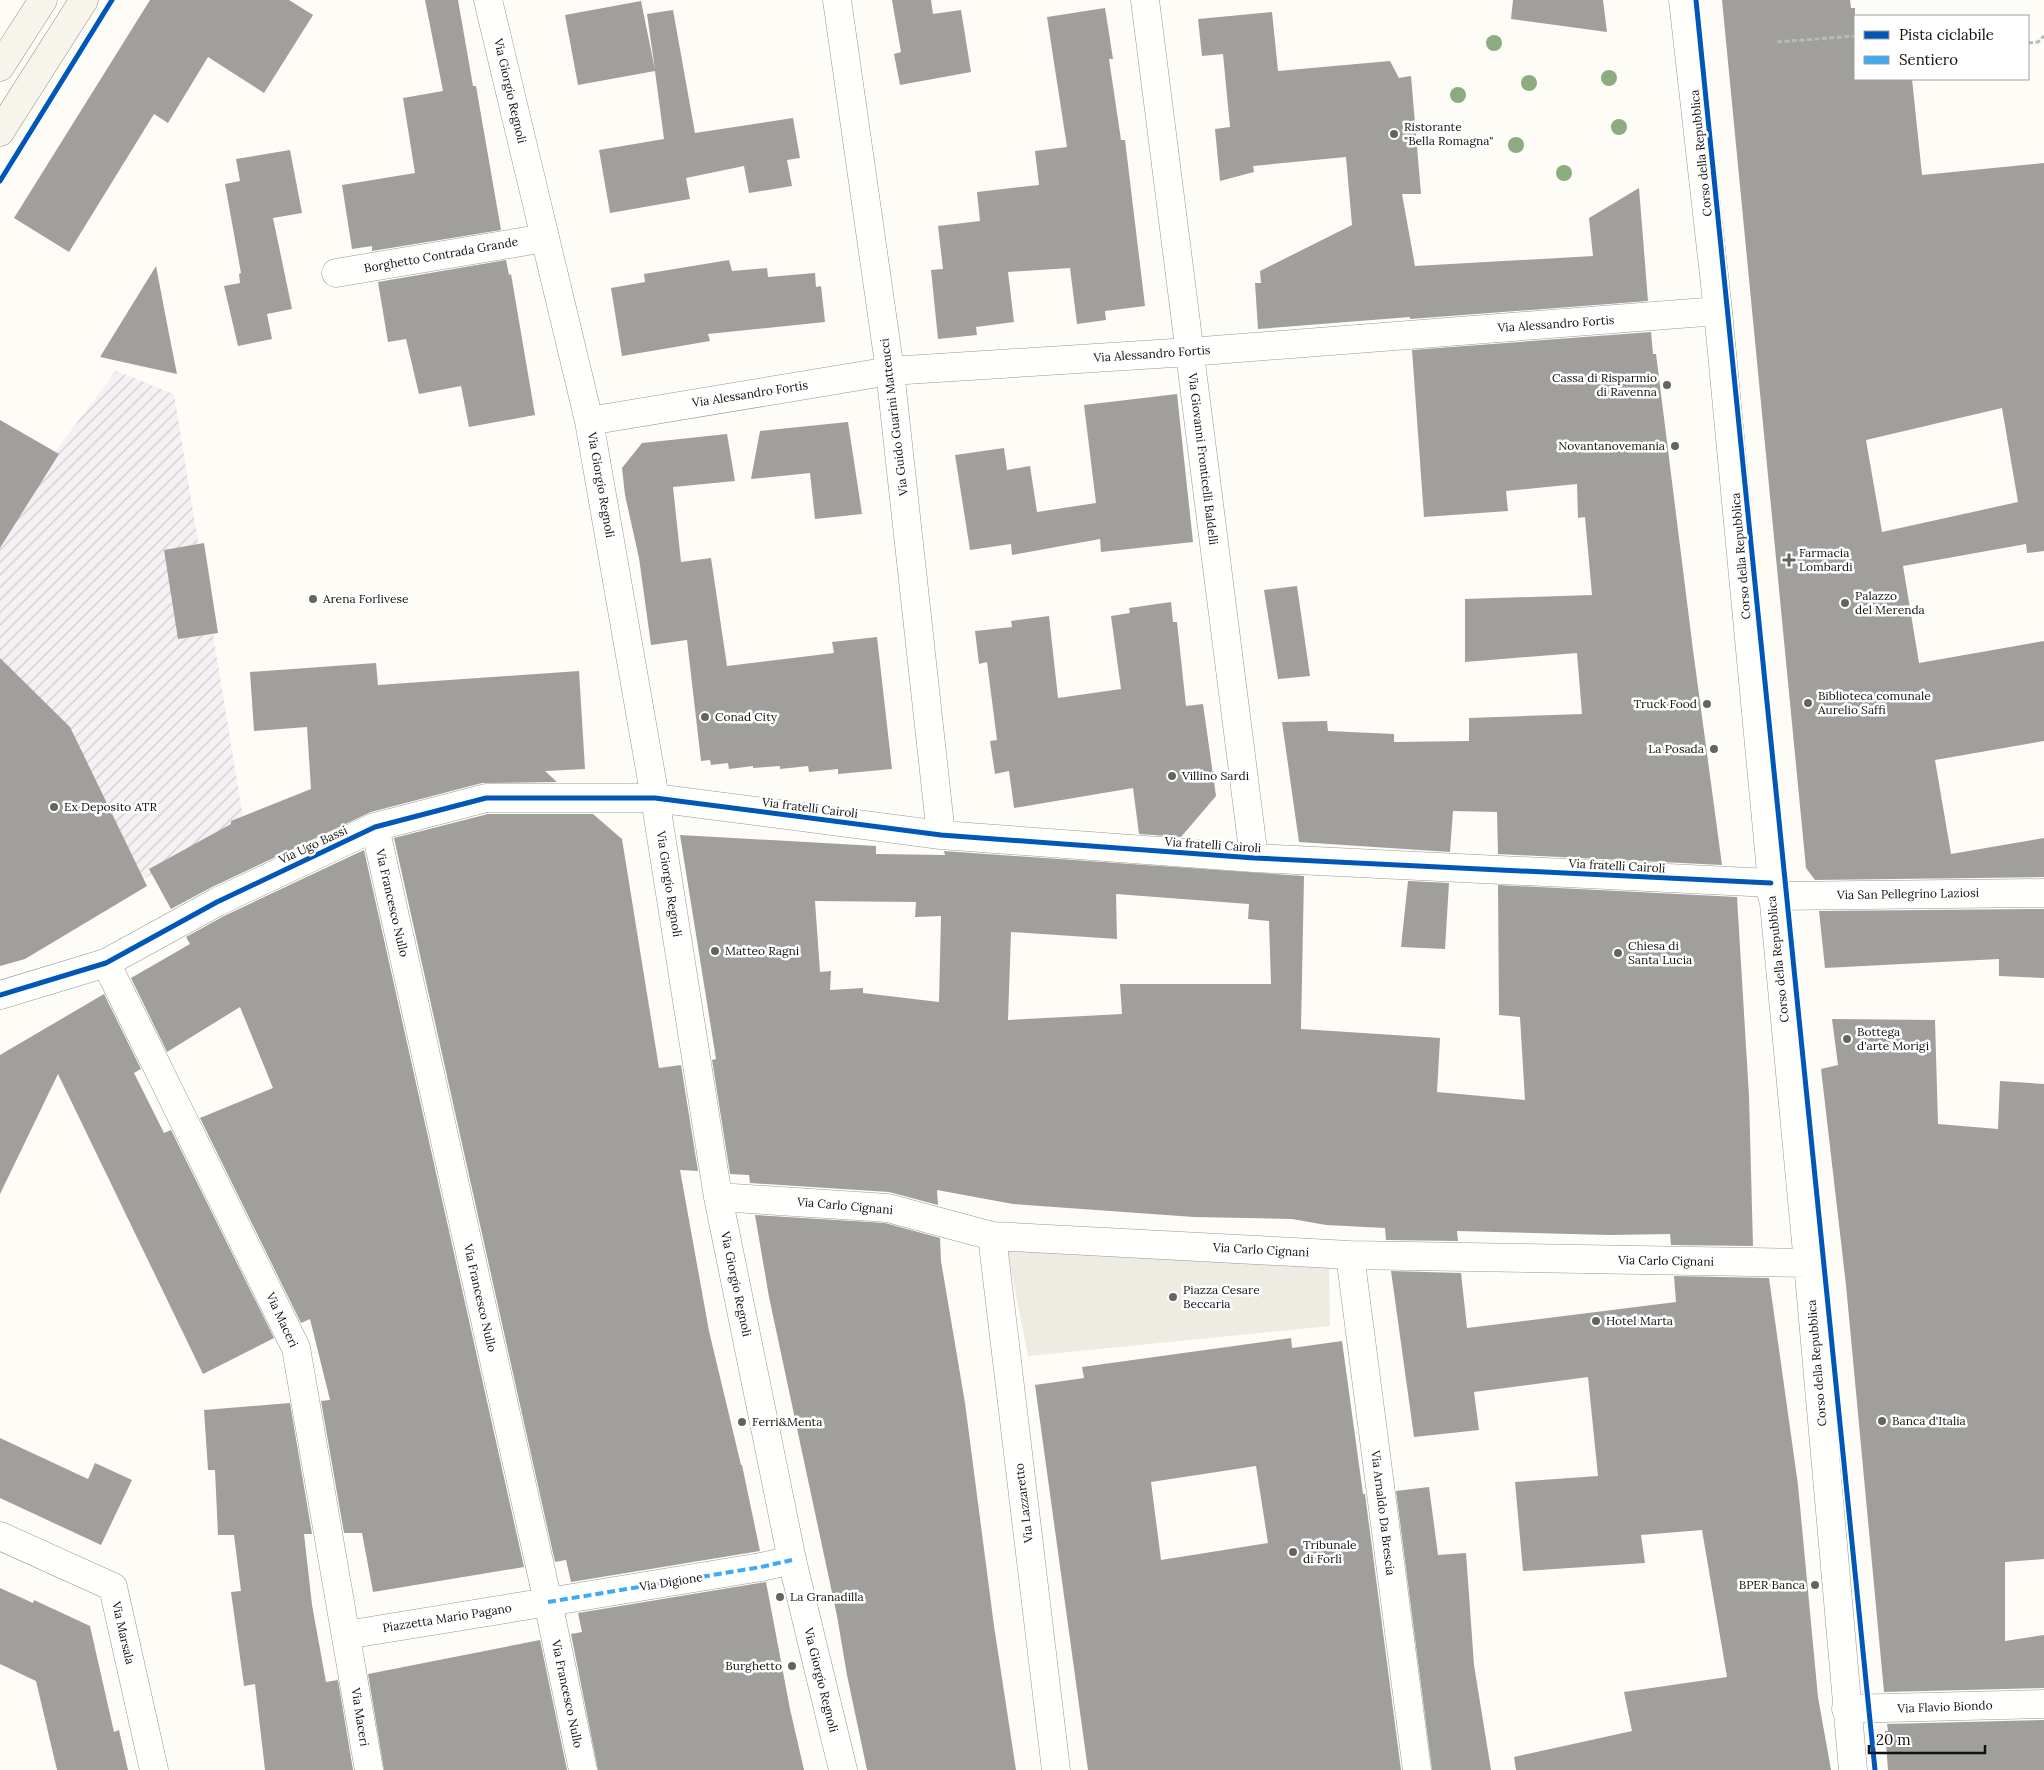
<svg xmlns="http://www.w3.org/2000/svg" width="2044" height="1770" viewBox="0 0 2044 1770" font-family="Lora,serif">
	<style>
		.industrial { fill: url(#industrial-furrows) }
		.plaza { fill: #edebe2 }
		.building { fill: #a19f9c; fill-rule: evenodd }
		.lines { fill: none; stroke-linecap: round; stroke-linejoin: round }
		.pedestrian-casing { stroke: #979795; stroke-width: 29 }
		.minor-casing { stroke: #979795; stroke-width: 29 }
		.secondary-casing { stroke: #8e8d8b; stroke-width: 29 }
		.path { stroke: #b9b9b8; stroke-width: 3; stroke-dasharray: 5 2.5; stroke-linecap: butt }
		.pedestrian { stroke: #fffffe; stroke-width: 28 }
		.minor { stroke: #fffffe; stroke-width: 28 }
		.secondary { stroke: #f6f4eb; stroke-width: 28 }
		.quiet { stroke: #3fa9f5; stroke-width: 4; stroke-dasharray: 8 4; stroke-linecap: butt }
		.cycleway-casing { stroke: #fff; stroke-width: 8 }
		.cycleway { stroke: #0057b8; stroke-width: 5 }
		.tree { fill: #8cac80 }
		.poi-dot { fill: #646362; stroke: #fff; stroke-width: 2 }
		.labels { text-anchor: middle; stroke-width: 5; stroke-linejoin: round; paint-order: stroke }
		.street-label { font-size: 12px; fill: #111; stroke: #fff }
		.poi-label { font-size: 12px; fill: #111; stroke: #fff; text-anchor: start }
	</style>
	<defs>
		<pattern id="industrial-furrows" width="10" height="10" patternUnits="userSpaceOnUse" patternTransform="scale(1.25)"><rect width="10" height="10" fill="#f5f0f3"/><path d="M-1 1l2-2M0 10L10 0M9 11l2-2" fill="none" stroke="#d1cdcf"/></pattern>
	</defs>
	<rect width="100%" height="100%" fill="#fdfcf7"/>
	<path class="industrial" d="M 116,371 L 174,394 L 243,818 L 68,926 L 0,954 L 0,525 Z"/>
	<path class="plaza" d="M 1007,1249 L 1329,1268 L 1330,1326 L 1028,1356 Z"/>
	<path class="building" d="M 150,0 L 289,0 L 313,15 L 264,93 L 208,57 L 168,123 L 154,114 L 69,252 L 14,218 Z
		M 425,0 L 458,0 L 473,86 L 476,86 L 501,230 L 372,251 L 372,246 L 352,249 L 342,185 L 415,173 L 403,98 L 443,91 Z
		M 892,0 L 931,0 L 933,14 L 961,10 L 971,72 L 900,85 L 894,54 L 901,52 Z
		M 1513,0 L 1603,0 L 1607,32 L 1511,19 Z
		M 1722,0 L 1850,0 L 1851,8 L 1855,8 L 1855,79 L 1912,79 L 1922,175 L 2044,163 L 2044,551 L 2027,553 L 2026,544 L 1903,566 L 1919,663 L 2044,641 L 2044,741 L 1935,760 L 1951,854 L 2044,838 L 2044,877 L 1815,880 L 1806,868 ZM 2002,408 L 2018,502 L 1882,532 L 1866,440 Z
		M 641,1 L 655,70 L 647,14 L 673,10 L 695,133 L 793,118 L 800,158 L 787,160 L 792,186 L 749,193 L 744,166 L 686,178 L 690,199 L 610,213 L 599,150 L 664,139 L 655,71 L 578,85 L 565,15 Z
		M 1105,8 L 1113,59 L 1109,59 L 1121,140 L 1125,140 L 1145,306 L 1105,311 L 1106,320 L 1077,324 L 1070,268 L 1008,272 L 1014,322 L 976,327 L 977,335 L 938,339 L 931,270 L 943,269 L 938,226 L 980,221 L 977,192 L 1039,185 L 1035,151 L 1067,147 L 1047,17 Z
		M 1272,12 L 1278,71 L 1390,61 L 1399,78 L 1411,76 L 1421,194 L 1402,194 L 1415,266 L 1593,256 L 1589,218 L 1639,188 L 1648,301 L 1410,319 L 1410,317 L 1258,329 L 1255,283 L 1261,283 L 1260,271 L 1352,225 L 1346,157 L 1253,166 L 1254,172 L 1220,181 L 1215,129 L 1230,127 L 1223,54 L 1202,56 L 1198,19 Z
		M 290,150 L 302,213 L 273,218 L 292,309 L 267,314 L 272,339 L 238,346 L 224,286 L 240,283 L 239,274 L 241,273 L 225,184 L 240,181 L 236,159 Z
		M 506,260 L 509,275 L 511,274 L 535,415 L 469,427 L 461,386 L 419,394 L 406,339 L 388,342 L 378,282 Z
		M 729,260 L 732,271 L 767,268 L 768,277 L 815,273 L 816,287 L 821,286 L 825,322 L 708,334 L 710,341 L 622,356 L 611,288 L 645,282 L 644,274 Z
		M 156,266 L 169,334 L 177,374 L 100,357 Z
		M 1651,332 L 1653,354 L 1656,354 L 1693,650 L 1722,865 L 1498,854 L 1497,812 L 1453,811 L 1450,852 L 1299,842 L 1282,722 L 1327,721 L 1328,731 L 1394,734 L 1394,742 L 1469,741 L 1469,718 L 1582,714 L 1577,653 L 1465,662 L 1465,599 L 1592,595 L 1585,517 L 1578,518 L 1577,484 L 1506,491 L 1508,511 L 1424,517 L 1412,350 Z
		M 1177,394 L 1193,542 L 1101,552 L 1100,539 L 1012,555 L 1011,544 L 970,550 L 955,455 L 1004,448 L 1007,470 L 1030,466 L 1037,512 L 1096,503 L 1084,405 Z
		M 0,420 L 59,454 L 0,548 Z
		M 848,422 L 862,514 L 815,519 L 810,473 L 751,479 L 760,431 Z
		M 727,434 L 735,481 L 673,487 L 681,562 L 711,558 L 727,666 L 834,653 L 832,642 L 877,637 L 892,769 L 838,774 L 838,769 L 809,772 L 808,766 L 780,769 L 780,766 L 753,768 L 753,766 L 729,769 L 728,763 L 711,765 L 710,760 L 701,761 L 687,640 L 651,645 L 639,558 L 625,495 L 622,468 L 642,443 Z
		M 204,543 L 218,633 L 178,639 L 164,550 Z
		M 1297,586 L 1310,676 L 1278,679 L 1264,590 Z
		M 1171,602 L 1173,622 L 1177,622 L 1186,706 L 1203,704 L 1216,796 L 1181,837 L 1139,834 L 1133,788 L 1014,808 L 1009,771 L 995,774 L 990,741 L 997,740 L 987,662 L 979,664 L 975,631 L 1012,627 L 1011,621 L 1049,616 L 1058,698 L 1121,689 L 1111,616 L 1130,613 L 1129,608 Z
		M 0,658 L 70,727 L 147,886 L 25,959 L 0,966 Z
		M 376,663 L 378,685 L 579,671 L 585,769 L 545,771 L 557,782 L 482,783 L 371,812 L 210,888 L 171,909 L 149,869 L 231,824 L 231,821 L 311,789 L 307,727 L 254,731 L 250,672 Z
		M 488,814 L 593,814 L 622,839 L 659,1068 L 681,1065 L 698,1171 L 680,1170 L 709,1331 L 741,1465 L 742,1465 L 760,1551 L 571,1582 L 566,1560 L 555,1562 L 394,838 Z
		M 680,835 L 876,846 L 876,854 L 945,855 L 944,851 L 1304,876 L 1301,1029 L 1440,1038 L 1437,1092 L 1525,1100 L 1520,1017 L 1499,1015 L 1498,885 L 1737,897 L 1749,1096 L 1753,1246 L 1671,1245 L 1670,1234 L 1609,1235 L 1457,1231 L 1458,1241 L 1386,1240 L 1385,1228 L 1326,1225 L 1292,1219 L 1194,1217 L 1013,1204 L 937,1190 L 938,1205 L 889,1192 L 750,1183 L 749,1175 L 730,1174 L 712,1060 L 716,1059 ZM 1116,894 L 1249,904 L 1248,919 L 1269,921 L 1271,984 L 1120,984 L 1122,1014 L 1008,1020 L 1011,932 L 1117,939 ZM 815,901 L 916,902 L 915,917 L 941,916 L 939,1002 L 863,993 L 863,988 L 830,990 L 831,971 L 820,972 Z
		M 364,850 L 524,1567 L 373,1592 L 362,1533 L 344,1533 L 321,1401 L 330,1400 L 310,1319 L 301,1323 L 200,1118 L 273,1088 L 240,1007 L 167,1052 L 131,978 L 190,944 L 186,937 L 224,916 Z
		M 1408,881 L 1449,883 L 1445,949 L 1401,947 Z
		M 2044,909 L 2044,978 L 1999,976 L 1999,959 L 1825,968 L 1819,911 Z
		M 104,994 L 141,1069 L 134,1073 L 164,1133 L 171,1130 L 274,1338 L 203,1374 L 58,1074 L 0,1194 L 0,1055 Z
		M 1832,1019 L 1935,1020 L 1938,1124 L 1998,1129 L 2000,1081 L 2044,1084 L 2044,1559 L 2005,1562 L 2005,1641 L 2044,1635 L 2044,1688 L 1884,1692 L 1846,1285 L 1821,1069 L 1838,1065 Z
		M 755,1215 L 885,1223 L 940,1238 L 941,1261 L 965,1403 L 994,1626 L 1016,1770 L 867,1770 L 847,1675 L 837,1616 L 769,1297 Z
		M 1391,1271 L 1461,1273 L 1467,1328 L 1676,1302 L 1674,1276 L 1769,1278 L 1798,1485 L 1818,1697 L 1831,1770 L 1516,1770 L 1514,1757 L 1632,1731 L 1624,1692 L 1727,1677 L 1702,1530 L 1641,1535 L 1645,1563 L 1523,1571 L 1515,1482 L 1598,1476 L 1588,1377 L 1474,1392 L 1479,1430 L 1414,1437 Z
		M 1291,1338 L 1292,1348 L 1342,1341 L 1363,1494 L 1365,1494 L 1401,1770 L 1088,1770 L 1035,1385 L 1084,1378 L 1082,1367 ZM 1256,1466 L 1268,1543 L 1161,1560 L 1151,1482 Z
		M 290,1403 L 312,1534 L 304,1534 L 312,1605 L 326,1682 L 338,1680 L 353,1770 L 265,1770 L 255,1684 L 244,1686 L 231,1592 L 241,1591 L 234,1535 L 218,1535 L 215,1470 L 208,1470 L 204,1410 Z
		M 0,1438 L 88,1479 L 95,1463 L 132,1480 L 101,1545 L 0,1498 Z
		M 1429,1487 L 1438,1555 L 1466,1553 L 1474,1665 L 1491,1770 L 1432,1770 L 1396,1491 Z
		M 766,1582 L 790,1709 L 804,1770 L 598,1770 L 571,1634 L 582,1632 L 578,1613 Z
		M 0,1588 L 33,1603 L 34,1600 L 90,1626 L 114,1732 L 119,1730 L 128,1770 L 57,1770 L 36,1681 L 0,1664 Z
		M 540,1640 L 567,1770 L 384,1770 L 368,1674 Z
		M 2044,1720 L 2044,1770 L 1888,1770 L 1885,1731 L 1888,1731 L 1887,1724 Z"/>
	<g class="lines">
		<g class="pedestrian-casing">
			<path id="pedestrian" d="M 548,1602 L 761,1567 L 792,1560"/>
		</g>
		<g class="minor-casing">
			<path id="minor" d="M 488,0 L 589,421 L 655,798 L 718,1197 L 792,1560 L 843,1770
				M 837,0 L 890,371 L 941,835
				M 1145,0 L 1254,858
				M 1683,0 L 1718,311 L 1808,1263 L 1853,1770
				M 336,273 L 545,238
				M 589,421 L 890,371 L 1189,352 L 1718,311
				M 375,827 L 548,1602 L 583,1770
				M 1772,896 L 2044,893
				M 106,963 L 296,1348 L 369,1770
				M 0,995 L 106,963 L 217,902 L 375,827 L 486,798 L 655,798 L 941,835 L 1254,858 L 1771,883
				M 718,1197 L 888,1208 L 992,1236 L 1350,1255 L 1808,1263
				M 992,1236 L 1056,1770
				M 1350,1255 L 1417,1770
				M 0,1536 L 113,1587 L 154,1770
				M 346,1635 L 548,1602
				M 1846,1709 L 2044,1704"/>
		</g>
		<g class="secondary-casing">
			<path id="secondary" d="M 0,67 L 43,0
				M 0,132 L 84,0"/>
		</g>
		<path class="path" d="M 1777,42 L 1855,36
			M 2028,43 L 2038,42 L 2044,36"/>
		<use href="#pedestrian" class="pedestrian"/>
		<use href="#minor" class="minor"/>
		<use href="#secondary" class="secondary"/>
		<path class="quiet" d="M 548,1602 L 761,1567 L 792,1560"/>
		<g class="cycleway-casing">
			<path id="cycleway" d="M 1696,0 L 1875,1770
				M 0,181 L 112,0
				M 0,995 L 106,963 L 217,902 L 375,827 L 486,798 L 655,798 L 941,835 L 1254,858 L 1771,883"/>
		</g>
		<use href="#cycleway" class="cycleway"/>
	</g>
	<g class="tree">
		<circle cx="1494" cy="43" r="8"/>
		<circle cx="1609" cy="78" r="8"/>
		<circle cx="1529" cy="83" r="8"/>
		<circle cx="1458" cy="95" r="8"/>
		<circle cx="1619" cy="127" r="8"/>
		<circle cx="1516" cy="145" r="8"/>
		<circle cx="1564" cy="173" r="8"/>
	</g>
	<g class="poi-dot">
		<circle cx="1394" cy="134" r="5"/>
		<circle cx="1667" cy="385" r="5"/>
		<circle cx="1675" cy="446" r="5"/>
		<path d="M1786.5 552.5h5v5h5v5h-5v5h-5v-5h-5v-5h5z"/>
		<circle cx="313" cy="599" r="5"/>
		<circle cx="1845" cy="603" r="5"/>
		<circle cx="1808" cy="703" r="5"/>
		<circle cx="1707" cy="704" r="5"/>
		<circle cx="705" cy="717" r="5"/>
		<circle cx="1714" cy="749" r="5"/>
		<circle cx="1172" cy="776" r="5"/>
		<circle cx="54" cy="807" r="5"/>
		<circle cx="715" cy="951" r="5"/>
		<circle cx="1618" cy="953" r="5"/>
		<circle cx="1847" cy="1039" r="5"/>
		<circle cx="1173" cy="1297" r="5"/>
		<circle cx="1596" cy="1321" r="5"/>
		<circle cx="1882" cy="1421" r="5"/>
		<circle cx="742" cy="1422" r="5"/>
		<circle cx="1293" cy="1552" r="5"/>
		<circle cx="1815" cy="1585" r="5"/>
		<circle cx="780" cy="1597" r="5"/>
		<circle cx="792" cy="1666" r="5"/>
	</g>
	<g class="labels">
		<g class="street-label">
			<text transform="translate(510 91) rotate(77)" y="4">Via Giorgio Regnoli</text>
			<text transform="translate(1701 153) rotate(-96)" y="4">Corso della Repubblica</text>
			<text transform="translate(441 255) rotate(-10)" y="4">Borghetto Contrada Grande</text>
			<text transform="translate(1556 324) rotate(-4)" y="4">Via Alessandro Fortis</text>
			<text transform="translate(1152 354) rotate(-4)" y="4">Via Alessandro Fortis</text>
			<text transform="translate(750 394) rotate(-9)" y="4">Via Alessandro Fortis</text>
			<text transform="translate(894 417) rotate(-97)" y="4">Via Guido Guarini Matteucci</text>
			<text transform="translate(1203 459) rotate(83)" y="4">Via Giovanni Fronticelli Baldelli</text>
			<text transform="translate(601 485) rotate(80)" y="4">Via Giorgio Regnoli</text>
			<text transform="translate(1741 556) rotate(-95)" y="4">Corso della Repubblica</text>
			<text transform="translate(810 808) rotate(7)" y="4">Via fratelli Cairoli</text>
			<text transform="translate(313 845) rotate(-25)" y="4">Via Ugo Bassi</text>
			<text transform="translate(1213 845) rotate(4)" y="4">Via fratelli Cairoli</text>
			<text transform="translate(1617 866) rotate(3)" y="4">Via fratelli Cairoli</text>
			<text transform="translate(669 884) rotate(81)" y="4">Via Giorgio Regnoli</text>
			<text transform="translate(1908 894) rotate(-1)" y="4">Via San Pellegrino Laziosi</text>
			<text transform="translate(392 903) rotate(77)" y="4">Via Francesco Nullo</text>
			<text transform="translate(1778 959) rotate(-96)" y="4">Corso della Repubblica</text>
			<text transform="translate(845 1206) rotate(5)" y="4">Via Carlo Cignani</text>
			<text transform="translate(1261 1250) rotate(3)" y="4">Via Carlo Cignani</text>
			<text transform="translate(1666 1261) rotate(1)" y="4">Via Carlo Cignani</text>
			<text transform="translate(736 1284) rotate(78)" y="4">Via Giorgio Regnoli</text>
			<text transform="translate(480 1298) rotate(77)" y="4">Via Francesco Nullo</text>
			<text transform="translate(282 1320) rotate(65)" y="4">Via Maceri</text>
			<text transform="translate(1817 1363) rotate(-95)" y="4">Corso della Repubblica</text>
			<text transform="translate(1024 1503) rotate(-97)" y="4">Via Lazzaretto</text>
			<text transform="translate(1383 1513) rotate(83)" y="4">Via Arnaldo Da Brescia</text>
			<text transform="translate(671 1582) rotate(-9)" y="4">Via Digione</text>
			<text transform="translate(447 1618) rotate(-9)" y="4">Piazzetta Mario Pagano</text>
			<text transform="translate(123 1633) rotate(77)" y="4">Via Marsala</text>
			<text transform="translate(821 1680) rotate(76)" y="4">Via Giorgio Regnoli</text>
			<text transform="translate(567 1694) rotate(78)" y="4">Via Francesco Nullo</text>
			<text transform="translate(1945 1707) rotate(-2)" y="4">Via Flavio Biondo</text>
			<text transform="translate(360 1717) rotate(81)" y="4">Via Maceri</text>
		</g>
		<g class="poi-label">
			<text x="1404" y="131">Ristorante<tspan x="1404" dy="14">"Bella Romagna"</tspan></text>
			<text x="1657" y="382" text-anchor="end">Cassa di Risparmio<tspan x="1657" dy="14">di Ravenna</tspan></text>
			<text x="1665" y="450" text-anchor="end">Novantanovemania</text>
			<text x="1799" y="557">Farmacia<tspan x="1799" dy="14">Lombardi</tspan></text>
			<text x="1855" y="600">Palazzo<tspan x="1855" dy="14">del Merenda</tspan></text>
			<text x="323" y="603">Arena Forlivese</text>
			<text x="1818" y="700">Biblioteca comunale<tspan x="1818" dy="14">Aurelio Saffi</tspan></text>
			<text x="1697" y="708" text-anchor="end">Truck Food</text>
			<text x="715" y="721">Conad City</text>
			<text x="1704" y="753" text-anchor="end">La Posada</text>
			<text x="1182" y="780">Villino Sardi</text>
			<text x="64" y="811">Ex Deposito ATR</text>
			<text x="1628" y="950">Chiesa di<tspan x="1628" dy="14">Santa Lucia</tspan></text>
			<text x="725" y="955">Matteo Ragni</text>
			<text x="1857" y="1036">Bottega<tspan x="1857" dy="14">d'arte Morigi</tspan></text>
			<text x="1183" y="1294">Piazza Cesare<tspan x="1183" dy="14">Beccaria</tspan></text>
			<text x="1606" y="1325">Hotel Marta</text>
			<text x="1892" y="1425">Banca d'Italia</text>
			<text x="752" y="1426">Ferri&amp;Menta</text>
			<text x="1303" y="1549">Tribunale<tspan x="1303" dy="14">di Forlì</tspan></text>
			<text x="1805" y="1589" text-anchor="end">BPER Banca</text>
			<text x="790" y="1601">La Granadilla</text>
			<text x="782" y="1670" text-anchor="end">Burghetto</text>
		</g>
	</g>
	<rect x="1854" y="15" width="175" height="65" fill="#ffffff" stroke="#a0a0a0"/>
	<rect x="1864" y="31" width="25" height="8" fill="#0057b8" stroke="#a0a0a0"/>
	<text x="1899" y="40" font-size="15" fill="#111111">Pista ciclabile</text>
	<rect x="1864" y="56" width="25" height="8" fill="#3fa9f5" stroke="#a0a0a0"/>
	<text x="1899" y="65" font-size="15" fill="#111111">Sentiero</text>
	<path d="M1869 1745v8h116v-8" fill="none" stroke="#111111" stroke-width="2.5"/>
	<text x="1876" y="1745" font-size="15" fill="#111111" stroke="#ffffff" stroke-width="4" paint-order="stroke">20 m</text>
</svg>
